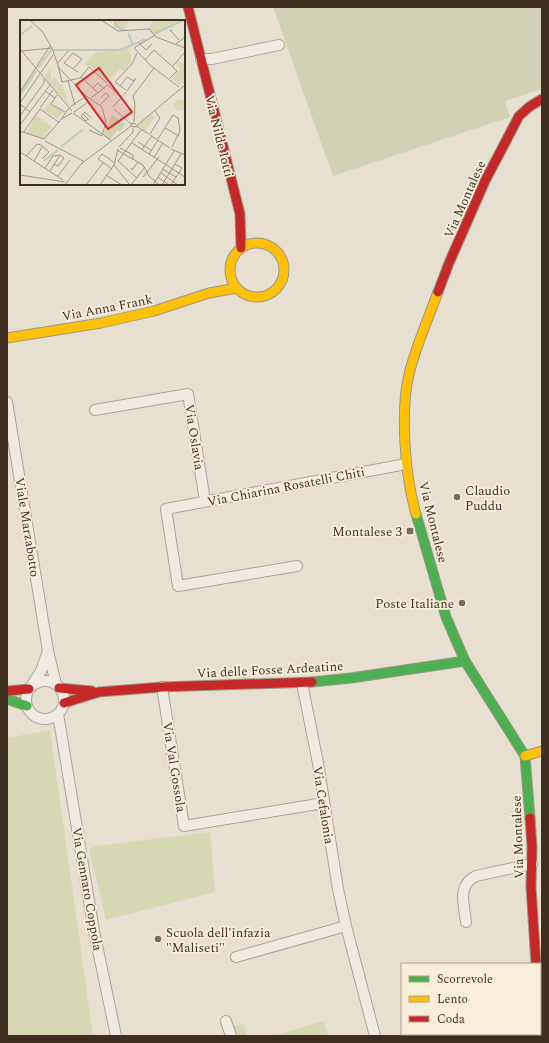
<svg xmlns="http://www.w3.org/2000/svg" width="549" height="1043" viewBox="0 0 549 1043" font-family="Spectral,serif">
	<style>
		.green { fill: #d6d7b3 }
		.cemetery { fill: #d1d1b3 }
		.lines { fill: none; stroke-linecap: round; stroke-linejoin: round }
		.street-casing { stroke: #ada599; stroke-width: 12 }
		.fast-casing { stroke: #9c958a; stroke-width: 11 }
		.slow-casing { stroke: #9c958a; stroke-width: 11 }
		.jam-casing { stroke: #9c958a; stroke-width: 11 }
		.street { stroke: #efebe3; stroke-width: 10 }
		.fast { stroke: #4caf50; stroke-width: 9 }
		.slow { stroke: #ffc107; stroke-width: 9 }
		.jam { stroke: #c62828; stroke-width: 9 }
		.poi-dot { fill: #786c5e; stroke: #f7eed8; stroke-width: 1.5 }
		.labels { text-anchor: middle; stroke-width: 3.5; stroke-linejoin: round; paint-order: stroke }
		.street-label { font-size: 13px; fill: #3d2e20; stroke: #f7eed8 }
		.poi-label { font-size: 13px; fill: #3d2e20; stroke: #f7eed8; text-anchor: start }
		.inset-river { fill: none; stroke: #bcccc2; stroke-width: 2 }
		.inset-road { fill: none; stroke: #a3998a; stroke-width: 1 }
		.view { fill: #d62828; fill-opacity: 0.15; stroke: #d62828; stroke-width: 2 }
		.inset-edge { fill: none; stroke: #3d2e20; stroke-width: 2 }
	</style>
	<rect width="100%" height="100%" fill="#e7e0d1"/>
	<path class="green" d="M 50,730 L 93,1036 L 7,1036 L 7,738 Z
		M 210,832 L 215,892 L 106,920 L 89,850 L 96,846 Z
		M 324,1021 L 328,1036 L 272,1036 Z
		M 244,1024 L 247,1036 L 234,1036 L 231,1026 Z"/>
	<path class="cemetery" d="M 273,7 L 542,7 L 542,89 L 505,101 L 510,117 L 333,176 Z"/>
	<g class="lines">
		<g class="street-casing">
			<path id="street" d="M 201,59 L 212,59 L 279,45
				M 7,402 L 48,651 L 56,684
				M 95,410 L 188,394 L 205,501
				M 297,566 L 178,586 L 166,509 L 406,464
				M26 700a19 19 0 1 1 38 0a19 19 0 1 1-38 0Z
				M 302,683 L 318,763 L 338,889 L 346,926 L 375,1036
				M 32,685 L 41,671 L 48,651
				M 162,687 L 184,826 L 324,803
				M 58,714 L 94,931 L 116,1036
				M 466,922 C 464,904 457,885 476,876 L 532,864
				M 236,957 L 346,926
				M 226,1021 L 231,1036"/>
		</g>
		<g class="fast-casing">
			<path id="fast" d="M 416,514 L 446,617 L 465,661 L 525,756 L 530,818
				M 312,682 L 351,678 L 465,661
				M 7,699 L 27,706
				M 540,1009 L 542,1020"/>
		</g>
		<g class="slow-casing">
			<path id="slow" d="M230 270a27 27 0 1 1 54 0a27 27 0 1 1-54 0Z
				M 7,338 L 101,323 L 154,311 L 209,293 L 237,288
				M 416,514 C 405,476 400,412 409,374 C 416,346 428,319 438,292
				M 525,756 L 542,751"/>
		</g>
		<g class="jam-casing">
			<path id="jam" d="M 188,7 L 240,214 L 241,248
				M 438,292 L 449,263 L 485,181 L 519,116 L 529,107 L 542,99
				M 59,688 L 92,691
				M 7,691 L 29,689
				M 64,703 L 99,692 L 162,687 L 312,682
				M 530,818 L 532,847 L 531,887 L 536,964"/>
		</g>
		<use href="#street" class="street"/>
		<use href="#fast" class="fast"/>
		<use href="#slow" class="slow"/>
		<use href="#jam" class="jam"/>
	</g>
	<g class="poi-dot">
		<circle cx="457" cy="497" r="4"/>
		<rect x="406" y="527" width="8" height="8" rx="2"/>
		<circle cx="462" cy="603" r="4"/>
		<circle cx="158" cy="939" r="4"/>
	</g>
	<g class="labels">
		<g class="street-label">
			<text transform="translate(220 136) rotate(76)" y="5">Via Nilde Iotti</text>
			<text transform="translate(464 199) rotate(-66)" y="5">Via Montalese</text>
			<text transform="translate(107 307) rotate(-11)" y="5">Via Anna Frank</text>
			<text transform="translate(195 437) rotate(81)" y="5">Via Oslavia</text>
			<text transform="translate(286 486) rotate(-11)" y="5">Via Chiarina Rosatelli Chiti</text>
			<text transform="translate(434 522) rotate(76)" y="5">Via Montalese</text>
			<text transform="translate(28 527) rotate(81)" y="5">Viale Marzabotto</text>
			<text transform="translate(270 669) rotate(-3)" y="5">Via delle Fosse Ardeatine</text>
			<text transform="translate(175 767) rotate(81)" y="5">Via Val Gossola</text>
			<text transform="translate(324 805) rotate(81)" y="5">Via Cefalonia</text>
			<text transform="translate(517 837) rotate(-92)" y="5">Via Montalese</text>
			<text transform="translate(88 889) rotate(80)" y="5">Via Gennaro Coppola</text>
		</g>
		<g class="poi-label">
			<text x="465" y="495">Claudio<tspan x="465" dy="15">Puddu</tspan></text>
			<text x="402" y="536" text-anchor="end">Montalese 3</text>
			<text x="454" y="608" text-anchor="end">Poste Italiane</text>
			<text x="166" y="937">Scuola dell'infazia<tspan x="166" dy="15">"Maliseti"</tspan></text>
		</g>
	</g>
	<g transform="translate(20 20)">
		<rect width="165" height="165" fill="#e7e0d1"/>
		<path d="M 94,0 L 108,0 L 105,11 L 93,7 ZM 133,0 L 164,0 L 134,14 L 128,9 ZM 111,27 L 108,31 L 111,34 L 111,44 L 103,51 L 100,49 L 87,62 L 70,45 L 68,47 L 64,44 L 75,33 L 96,30 L 98,35 L 102,30 ZM 159,40 L 162,44 L 165,42 L 165,62 L 159,65 L 152,58 L 161,48 L 156,44 ZM 31,49 L 31,60 L 36,58 L 40,65 L 42,63 L 49,85 L 27,60 L 25,55 ZM154.5 85a5.5 5.5 0 1 1 11 0a5.5 5.5 0 1 1-11 0ZM 29,83 L 44,92 L 38,97 L 39,100 L 24,90 ZM 16,95 L 32,107 L 23,118 L 6,114 ZM 130,95 L 135,97 L 125,111 L 117,105 Z" fill="#d6d7b3"/>
		<path d="M 92,95 L 105,104 L 100,112 L 97,110 L 90,120 L 83,115 Z" fill="#d1d1b3"/>
		<path class="inset-river" d="M 94,0 L 98,7 L 104,10M 108,13 L 113,25M 134,14 L 164,0M 0,15 L 12,6M 34,30 L 100,30 L 126,19M 18,48 L 31,30M 0,75 L 16,51M 41,127 L 62,110M 24,141 L 38,130"/>
		<path class="inset-road" d="M 10,0 L 22,11 L 32,28 L 39,48 L 66,76 L 82,87 L 86,103 L 82,115M 81,0 L 98,11 L 129,9 L 136,17 L 165,28M 152,11 L 150,10 L 159,20M 135,15 L 114,28 L 130,45 L 159,67M 119,23 L 126,30 L 132,24M 155,25 L 165,17M 0,29 L 52,91M 1,31 L 32,28M 125,40 L 134,30 L 157,51 L 150,58M 37,44 L 48,31M 38,46 L 42,62 L 60,58 L 69,47 L 87,63M 152,47 L 165,32M 54,48 L 62,39 L 53,33 L 44,43 L 58,52M 61,57 L 77,72M 48,61 L 55,85M 95,62 L 112,44 L 117,33M 95,62 L 106,70M 88,65 L 101,77M 100,66 L 107,57 L 114,61M 73,68 L 78,63 L 83,68M 25,71 L 35,78M 107,71 L 116,58M 0,72 L 30,26M 37,75 L 31,84 L 45,92M 71,78 L 88,65M 0,83 L 33,35M 0,84 L 10,92M 80,85 L 89,76 L 86,73 L 81,77M 50,87 L 66,76M 93,87 L 106,72M 20,88 L 33,70M 20,89 L 37,101M 94,89 L 111,104M 54,92 L 68,82M 53,93 L 92,121M 63,94 L 61,96 L 66,101 L 68,99M 0,96 L 24,63 L 24,59M 42,98 L 49,88M 40,100 L 52,93M 69,100 L 63,94 L 65,92 L 71,98M 114,102 L 115,84 L 113,76 L 134,48M 116,104 L 112,103 L 111,106 L 115,107 L 165,65M 0,105 L 30,65M 116,106 L 129,114M 145,108 L 159,116M 69,110 L 82,116M 0,111 L 24,119M 3,113 L 20,89M 130,114 L 140,98 L 135,91M 130,115 L 150,128M 24,119 L 40,101 L 37,102M 138,119 L 153,95 L 158,98 L 160,111 L 152,127M 25,121 L 63,141M 118,122 L 131,130M 112,123 L 165,157M 21,125 L 29,132 L 22,139M 99,127 L 113,112 L 113,108M 100,128 L 113,135 L 113,140M 122,129 L 132,116M 151,129 L 165,135M 97,130 L 123,145 L 129,156 L 139,165M 0,132 L 43,160M 129,134 L 138,120M 6,136 L 17,124 L 21,125M 134,137 L 143,123M 14,141 L 22,127M 64,141 L 61,144 L 111,106M 34,144 L 38,146 L 44,138 L 40,135M 94,145 L 110,165M 25,148 L 33,136 L 40,135M 111,148 L 112,150 L 118,142M 92,149 L 78,139 L 82,134 L 95,143M 143,149 L 156,157M 30,151 L 40,135M 141,153 L 158,165M 0,155 L 45,162M 86,155 L 102,165M 38,156 L 50,140M 123,157 L 139,137M 138,157 L 149,165M 117,158 L 98,141 L 121,110M 45,165 L 61,144M 66,165 L 83,143M 80,165 L 94,145 L 98,129M 111,165 L 125,147M 133,165 L 154,131M 142,165 L 161,134M 151,165 L 162,148 L 155,144"/>
		<path class="view" d="M 79,48 L 112,92 L 88,109 L 56,65 Z"/>
		<rect width="165" height="165" class="inset-edge"/>
	</g>
	<rect width="549" height="1043" fill="none" stroke="#3d2e20" stroke-width="16"/>
	<rect x="401" y="963" width="140" height="72" fill="#f7eed8" stroke="#ada18e"/>
	<rect x="409" y="976" width="20" height="6" fill="#4caf50" stroke="#ada18e"/>
	<text x="437" y="983" font-size="12" fill="#3d2e20">Scorrevole</text>
	<rect x="409" y="996" width="20" height="6" fill="#ffc107" stroke="#ada18e"/>
	<text x="437" y="1003" font-size="12" fill="#3d2e20">Lento</text>
	<rect x="409" y="1016" width="20" height="6" fill="#c62828" stroke="#ada18e"/>
	<text x="437" y="1023" font-size="12" fill="#3d2e20">Coda</text>
</svg>
